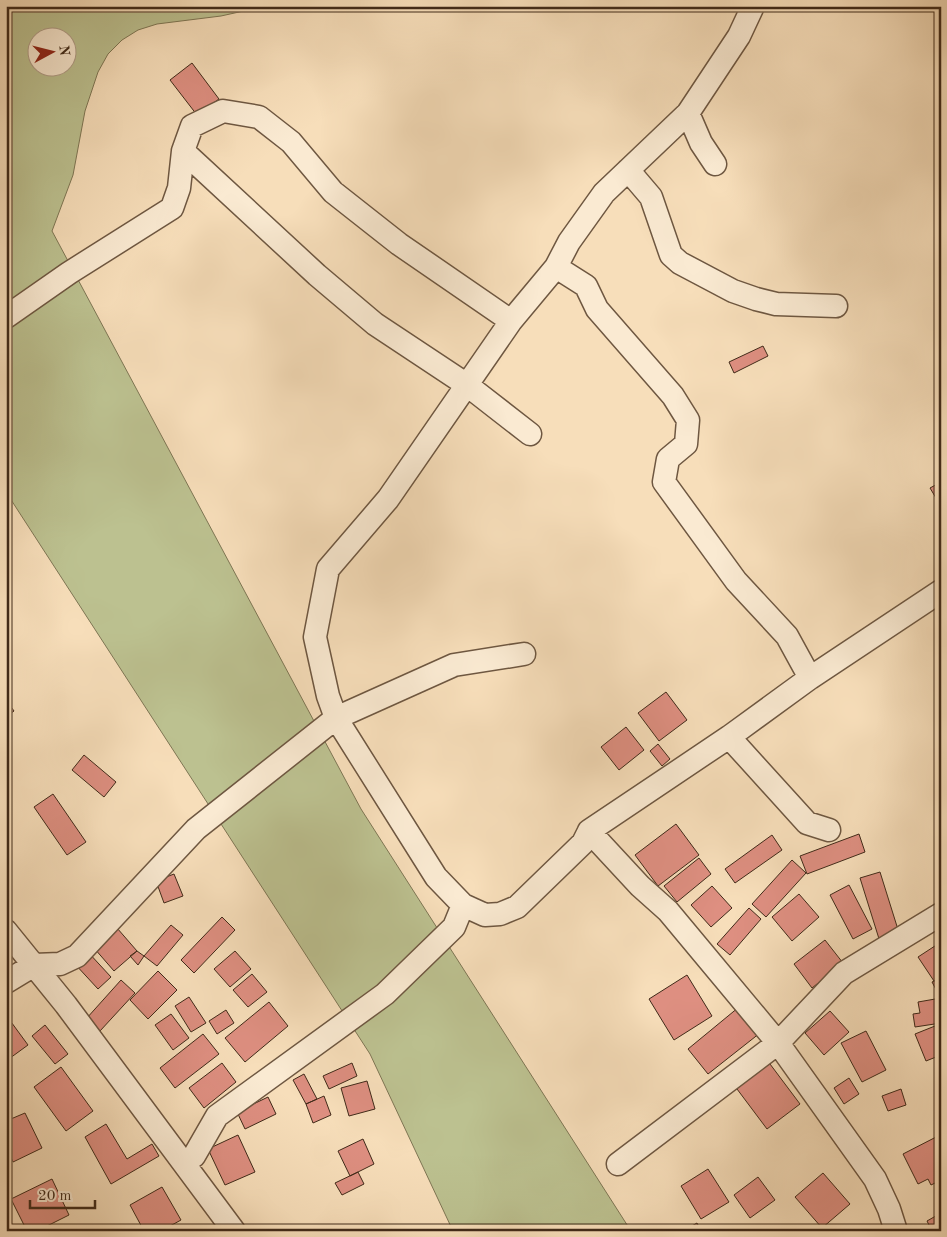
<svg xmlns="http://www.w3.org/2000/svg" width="947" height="1237" viewBox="0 0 947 1237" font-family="'Old Standard TT',serif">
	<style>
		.green { fill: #bcc190; stroke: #7e7654; fill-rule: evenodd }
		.building { fill: #de8f81; stroke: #402a19 }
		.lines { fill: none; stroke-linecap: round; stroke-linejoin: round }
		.minor-casing { stroke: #6e5741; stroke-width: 25 }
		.minor { stroke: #faead2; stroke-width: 22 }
	</style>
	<rect width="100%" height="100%" fill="#f7deba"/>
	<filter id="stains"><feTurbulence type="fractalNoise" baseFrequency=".004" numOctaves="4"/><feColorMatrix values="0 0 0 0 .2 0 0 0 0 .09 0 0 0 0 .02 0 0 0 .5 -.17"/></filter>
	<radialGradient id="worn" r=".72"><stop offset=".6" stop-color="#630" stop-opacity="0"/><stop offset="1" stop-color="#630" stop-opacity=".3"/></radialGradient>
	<path class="green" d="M 6,6 L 266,6 L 221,16 L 157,24 L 138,30 L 122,40 L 108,54 L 98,72 L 85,111 L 73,175 L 52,231 L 361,809 L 631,1231 L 453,1231 L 370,1054 L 6,492 ZM 38,38 L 68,38 L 68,68 L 38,68 Z"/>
	<path class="building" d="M 192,63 L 219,99 L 197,115 L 170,80 Z
		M 763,346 L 768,356 L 734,373 L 729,362 Z
		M 941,482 L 941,502 L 939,503 L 930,488 Z
		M 666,692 L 687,720 L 659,741 L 638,713 Z
		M 6,700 L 14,711 L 6,717 Z
		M 626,727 L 644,750 L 619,770 L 601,747 Z
		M 658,744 L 670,759 L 662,766 L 650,751 Z
		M 84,755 L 116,782 L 104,797 L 72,770 Z
		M 53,794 L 86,842 L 67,855 L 34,807 Z
		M 676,824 L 699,855 L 658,886 L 635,855 Z
		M 859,834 L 865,852 L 807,874 L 800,856 Z
		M 772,835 L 782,850 L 735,883 L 725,869 Z
		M 699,858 L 711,874 L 677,902 L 664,886 Z
		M 792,860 L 806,873 L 766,917 L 752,904 Z
		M 880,872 L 900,936 L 880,942 L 860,878 Z
		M 174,874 L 183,896 L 164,903 L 156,881 Z
		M 849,885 L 872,929 L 853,939 L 830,895 Z
		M 712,886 L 732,908 L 711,927 L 691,905 Z
		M 799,894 L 819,917 L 792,941 L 772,917 Z
		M 749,908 L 761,919 L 730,955 L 717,944 Z
		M 222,917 L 235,930 L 194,973 L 181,960 Z
		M 171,925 L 183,935 L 157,966 L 144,956 Z
		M 117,928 L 137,951 L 114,971 L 94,948 Z
		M 825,940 L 843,963 L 812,988 L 794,964 Z
		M 941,942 L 941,977 L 934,981 L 918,957 Z
		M 87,951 L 111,977 L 98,989 L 74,963 Z
		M 137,951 L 144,956 L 138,965 L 130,956 Z
		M 235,951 L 251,969 L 230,987 L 214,969 Z
		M 158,971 L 177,990 L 148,1019 L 130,1000 Z
		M 252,974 L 267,992 L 248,1007 L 233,990 Z
		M 687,975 L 712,1016 L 674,1040 L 649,999 Z
		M 941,978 L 941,994 L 939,995 L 932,982 Z
		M 121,980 L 135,993 L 100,1031 L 86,1019 Z
		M 189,997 L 206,1023 L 191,1032 L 175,1006 Z
		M 941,998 L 941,1023 L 915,1027 L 913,1014 L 920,1013 L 918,1002 Z
		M 269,1002 L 288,1026 L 245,1062 L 225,1038 Z
		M 739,1007 L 760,1033 L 708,1074 L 688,1049 Z
		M 226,1010 L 234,1023 L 217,1034 L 209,1021 Z
		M 830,1011 L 849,1032 L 824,1055 L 805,1033 Z
		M 171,1014 L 189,1038 L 173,1050 L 155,1025 Z
		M 6,1015 L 28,1045 L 6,1061 Z
		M 45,1025 L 68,1054 L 55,1064 L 32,1036 Z
		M 935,1026 L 941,1040 L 941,1055 L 926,1061 L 915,1034 Z
		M 866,1031 L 886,1070 L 862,1082 L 841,1043 Z
		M 203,1034 L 219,1054 L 175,1088 L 160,1068 Z
		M 767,1060 L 800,1104 L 767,1129 L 734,1085 Z
		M 222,1063 L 236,1082 L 204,1108 L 189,1088 Z
		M 352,1063 L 357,1076 L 329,1089 L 323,1076 Z
		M 61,1067 L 93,1111 L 66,1131 L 34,1087 Z
		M 304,1074 L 317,1099 L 306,1104 L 293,1080 Z
		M 849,1078 L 859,1094 L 844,1104 L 834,1088 Z
		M 367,1081 L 375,1109 L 349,1116 L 341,1088 Z
		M 901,1089 L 906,1105 L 888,1111 L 882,1096 Z
		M 324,1096 L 331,1115 L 313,1123 L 306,1104 Z
		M 268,1097 L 276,1114 L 245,1129 L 237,1112 Z
		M 25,1113 L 42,1148 L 13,1162 L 6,1146 L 6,1121 Z
		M 106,1124 L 127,1159 L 152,1144 L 159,1156 L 111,1184 L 85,1137 Z
		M 238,1135 L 255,1172 L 225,1185 L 208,1149 Z
		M 940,1135 L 941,1180 L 931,1185 L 928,1179 L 918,1184 L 903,1154 Z
		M 363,1139 L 374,1164 L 350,1176 L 338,1151 Z
		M 708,1169 L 729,1202 L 701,1219 L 681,1186 Z
		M 358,1172 L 364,1184 L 342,1195 L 335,1183 Z
		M 823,1173 L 850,1204 L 822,1228 L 795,1197 Z
		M 758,1177 L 775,1200 L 750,1218 L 734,1195 Z
		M 52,1179 L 69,1215 L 37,1231 L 27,1231 L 11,1199 Z
		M 162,1187 L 181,1220 L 161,1231 L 144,1231 L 130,1205 Z
		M 941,1213 L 941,1231 L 932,1231 L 927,1221 Z
		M 697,1223 L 701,1231 L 683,1231 Z
		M 206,1226 L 209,1231 L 199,1231 Z"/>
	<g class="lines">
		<g class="minor-casing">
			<path id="minor" d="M 753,6 L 739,36 L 688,113 L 604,193 L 569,242 L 556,267 L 511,321 L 388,499 L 328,569 L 315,637 L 328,696 L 336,718 L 436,877 L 463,905 L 485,915 L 500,914 L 517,907 L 583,843 L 589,831 L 729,737 L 810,678 L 941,591
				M 688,113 L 701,143 L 715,164
				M 183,151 L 317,275 L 375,324 L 467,385 L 530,434
				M 628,170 L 651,197 L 671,255 L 680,263 L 733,291 L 756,299 L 776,304 L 836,306
				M 556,267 L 586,286 L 597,309 L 673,396 L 688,420 L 686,444 L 668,459 L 664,482 L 736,581 L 787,636 L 810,678
				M 6,317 L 69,273 L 172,208 L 179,188 L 183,151 L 192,126 L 223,111 L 259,117 L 291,142 L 333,192 L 399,244 L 511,321
				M 729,737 L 807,823 L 829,830
				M 589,831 L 640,886 L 668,911 L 778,1043 L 875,1179 L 889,1209 L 896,1231
				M 6,931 L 66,1005 L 234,1231
				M 6,982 L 34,965 L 60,964 L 77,956 L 196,829 L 336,718 L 454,665 L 524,654
				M 183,1162 L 194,1156 L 217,1116 L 385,994 L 454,927 L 463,905
				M 618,1164 L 778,1043 L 844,973 L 941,914"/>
		</g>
		<use href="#minor" class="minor"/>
	</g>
	<rect width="947" height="1237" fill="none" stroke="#f7deba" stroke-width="25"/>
	<rect x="8" y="8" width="932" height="1222" fill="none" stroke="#402a19" stroke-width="2.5"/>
	<rect x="12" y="12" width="922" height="1212" fill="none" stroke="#402a19"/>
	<g transform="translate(52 52) rotate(83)"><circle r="24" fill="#faead2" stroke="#b09d88"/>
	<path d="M0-4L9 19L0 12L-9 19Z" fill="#8f2418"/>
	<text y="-8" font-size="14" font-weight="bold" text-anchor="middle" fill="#402a19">N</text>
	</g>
	<path d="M30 1200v8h65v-8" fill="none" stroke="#402a19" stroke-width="2.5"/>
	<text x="38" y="1200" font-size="15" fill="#402a19" stroke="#faead2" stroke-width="4" paint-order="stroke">20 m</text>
	<rect width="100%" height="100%" filter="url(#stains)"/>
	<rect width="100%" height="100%" fill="url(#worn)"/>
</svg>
